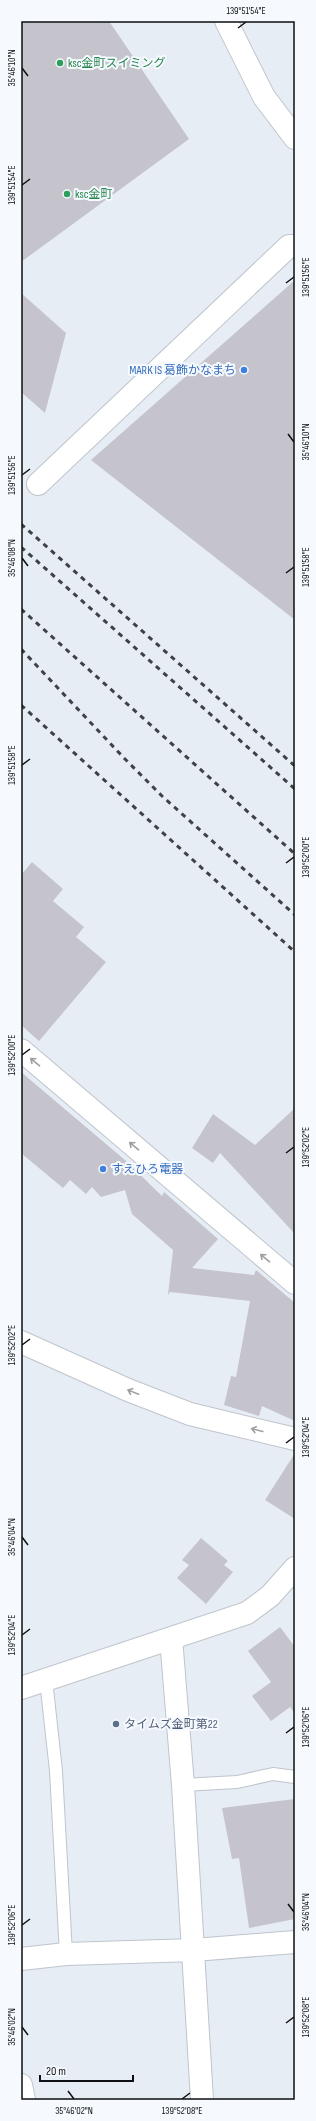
<svg xmlns="http://www.w3.org/2000/svg" width="316" height="2121" viewBox="0 0 316 2121" font-family="'Sofia Sans Condensed','Noto Sans JP',sans-serif">
	<style>
		.building { fill: #c5c4cc }
		.lines { fill: none; stroke-linecap: round; stroke-linejoin: round }
		.lane-casing { stroke: #bfc5cc; stroke-width: 14 }
		.street-casing { stroke: #bfc5cc; stroke-width: 24 }
		.secondary-casing { stroke: #bfc5cc; stroke-width: 24 }
		.lane { stroke: #fff; stroke-width: 12 }
		.street { stroke: #fff; stroke-width: 22 }
		.secondary { stroke: #fff; stroke-width: 22 }
		.rail { stroke: #3e4145; stroke-width: 3; stroke-dasharray: 5 5; stroke-linecap: butt }
		.oneway { stroke: #9e9fa0 }
		.ticks { fill: none; stroke: #0d0f12; stroke-width: 1.5 }
		.leisure-dot { fill: #2e9e5b; stroke: #f6fafe; stroke-width: 1.5 }
		.shop-dot { fill: #3f7fe0; stroke: #f6fafe; stroke-width: 1.5 }
		.service-dot { fill: #5c6f8a; stroke: #f6fafe; stroke-width: 1.5 }
		.labels { text-anchor: middle; stroke-width: 4; stroke-linejoin: round; paint-order: stroke }
		.leisure-label { font-size: 12px; fill: #27864d; stroke: #f6fafe; text-anchor: start }
		.shop-label { font-size: 12px; fill: #366cbe; stroke: #f6fafe; text-anchor: end }
		.service-label { font-size: 12px; fill: #4e5e75; stroke: #f6fafe; text-anchor: start }
		.neatline { fill: none; stroke: #0d0f12; stroke-width: 1.5 }
		.ticks-label { font-size: 10px; text-anchor: middle; fill: #0d0f12 }
	</style>
	<rect width="100%" height="100%" fill="#e7edf4"/>
	<path class="building" d="M 21,21 L 109,21 L 189,139 L 21,262 Z
		M 295,280 L 295,620 L 91,460 Z
		M 21,293 L 66,333 L 45,413 L 21,392 Z
		M 32,862 L 63,889 L 53,901 L 84,927 L 76,937 L 106,962 L 39,1041 L 21,1025 L 21,875 Z
		M 21,1072 L 125,1160 L 162,1196 L 164,1192 L 218,1239 L 192,1268 L 254,1275 L 256,1270 L 295,1303 L 295,1421 L 262,1406 L 259,1416 L 224,1405 L 231,1376 L 236,1377 L 250,1301 L 170,1292 L 168,1295 L 173,1250 L 132,1214 L 125,1190 L 101,1197 L 92,1187 L 86,1194 L 70,1180 L 63,1188 L 21,1153 Z
		M 295,1108 L 295,1234 L 220,1153 L 213,1163 L 192,1148 L 213,1114 L 255,1145 Z
		M 295,1453 L 295,1519 L 265,1500 Z
		M 201,1538 L 228,1561 L 224,1565 L 233,1572 L 206,1604 L 177,1578 L 189,1565 L 182,1560 Z
		M 280,1627 L 295,1647 L 295,1714 L 290,1707 L 271,1721 L 252,1696 L 271,1682 L 248,1651 Z
		M 295,1799 L 295,1919 L 249,1928 L 239,1858 L 232,1859 L 222,1808 Z"/>
	<g class="lines">
		<g class="lane-casing">
			<path id="lane" d="M 46,1680 L 56,1771 L 66,1954
				M 183,1785 L 237,1782 L 273,1774 L 295,1777"/>
		</g>
		<g class="street-casing">
			<path id="street" d="M 38,484 L 289,246 L 295,246
				M 21,1050 L 295,1283
				M 21,1342 L 128,1390 L 190,1414 L 295,1439
				M 171,1638 L 183,1785 L 202,2100
				M 21,1688 L 247,1613 L 270,1596 L 295,1568
				M 21,1959 L 66,1954 L 194,1950 L 295,1942
				M 21,2085 L 24,2100"/>
		</g>
		<g class="secondary-casing">
			<path id="secondary" d="M 226,21 L 264,97 L 295,138"/>
		</g>
		<use href="#lane" class="lane"/>
		<use href="#street" class="street"/>
		<use href="#secondary" class="secondary"/>
		<path class="rail" d="M 21,524 L 295,766
			M 21,547 L 295,789
			M 21,609 L 295,854
			M 21,649 L 125,759 L 162,796 L 295,915
			M 21,705 L 295,952"/>
	</g>
	<defs><path id="oneway-shaft" d="M-6 0H5M1.5-3L5.5 0L1.5 3" fill="none" stroke-width="1.6" stroke-linecap="round" stroke-linejoin="round"/></defs>
	<g class="oneway">
		<use href="#oneway-shaft" transform="translate(35 1062) rotate(-140)"/>
		<use href="#oneway-shaft" transform="translate(134 1146) rotate(-140)"/>
		<use href="#oneway-shaft" transform="translate(265 1258) rotate(-140)"/>
		<use href="#oneway-shaft" transform="translate(133 1392) rotate(-158)"/>
		<use href="#oneway-shaft" transform="translate(257 1430) rotate(-166)"/>
	</g>
	<path class="ticks" d="M 238,28 L 246,22M 22,68 L 28,76M 22,185 L 30,179M 286,283 L 294,277M 288,434 L 294,442M 22,475 L 30,469M 22,558 L 28,566M 286,573 L 294,567M 22,765 L 30,759M 286,863 L 294,857M 22,1055 L 30,1049M 286,1153 L 294,1147M 22,1345 L 30,1339M 286,1443 L 294,1437M 22,1537 L 28,1545M 22,1635 L 30,1629M 286,1733 L 294,1727M 288,1904 L 294,1912M 22,1925 L 30,1919M 286,2023 L 294,2017M 22,2027 L 28,2035M 68,2091 L 74,2099M 182,2099 L 190,2093"/>
	<g class="leisure-dot">
		<circle cx="60" cy="63" r="4"/>
		<circle cx="67" cy="194" r="4"/>
	</g>
	<g class="shop-dot">
		<circle cx="244" cy="370" r="4"/>
		<circle cx="103" cy="1169" r="4"/>
	</g>
	<circle class="service-dot" cx="116" cy="1724" r="4"/>
	<g class="labels">
		<g class="leisure-label">
			<text x="68" y="67">ksc金町スイミング</text>
			<text x="75" y="198">ksc金町</text>
		</g>
		<g class="shop-label">
			<text x="236" y="374">MARK IS 葛飾かなまち</text>
			<text x="111" y="1173" text-anchor="start">すえひろ電器</text>
		</g>
		<g class="service-label">
			<text x="124" y="1728">タイムズ金町第22</text>
		</g>
	</g>
	<rect width="316" height="2121" fill="none" stroke="#f6fafe" stroke-width="44"/>
	<path d="M40 2075v6h93v-6" fill="none" stroke="#0d0f12" stroke-width="2"/>
	<text x="46" y="2075" font-size="12" fill="#0d0f12" stroke="#f6fafe" stroke-width="3" paint-order="stroke">20 m</text>
	<rect x="22" y="22" width="272" height="2077" class="neatline"/>
	<g class="ticks-label">
		<text x="246" y="14">139°51'54"E</text>
		<text transform="translate(11 68) rotate(-90)" y="4">35°46'10"N</text>
		<text transform="translate(11 185) rotate(-90)" y="4">139°51'54"E</text>
		<text transform="translate(305 277) rotate(-90)" y="4">139°51'56"E</text>
		<text transform="translate(305 442) rotate(-90)" y="4">35°46'10"N</text>
		<text transform="translate(11 475) rotate(-90)" y="4">139°51'56"E</text>
		<text transform="translate(11 558) rotate(-90)" y="4">35°46'08"N</text>
		<text transform="translate(305 567) rotate(-90)" y="4">139°51'58"E</text>
		<text transform="translate(11 765) rotate(-90)" y="4">139°51'58"E</text>
		<text transform="translate(305 857) rotate(-90)" y="4">139°52'00"E</text>
		<text transform="translate(11 1055) rotate(-90)" y="4">139°52'00"E</text>
		<text transform="translate(305 1147) rotate(-90)" y="4">139°52'02"E</text>
		<text transform="translate(11 1345) rotate(-90)" y="4">139°52'02"E</text>
		<text transform="translate(305 1437) rotate(-90)" y="4">139°52'04"E</text>
		<text transform="translate(11 1537) rotate(-90)" y="4">35°46'04"N</text>
		<text transform="translate(11 1635) rotate(-90)" y="4">139°52'04"E</text>
		<text transform="translate(305 1727) rotate(-90)" y="4">139°52'06"E</text>
		<text transform="translate(305 1912) rotate(-90)" y="4">35°46'04"N</text>
		<text transform="translate(11 1925) rotate(-90)" y="4">139°52'06"E</text>
		<text transform="translate(305 2017) rotate(-90)" y="4">139°52'08"E</text>
		<text transform="translate(11 2027) rotate(-90)" y="4">35°46'02"N</text>
		<text x="74" y="2114">35°46'02"N</text>
		<text x="182" y="2114">139°52'08"E</text>
	</g>
</svg>
